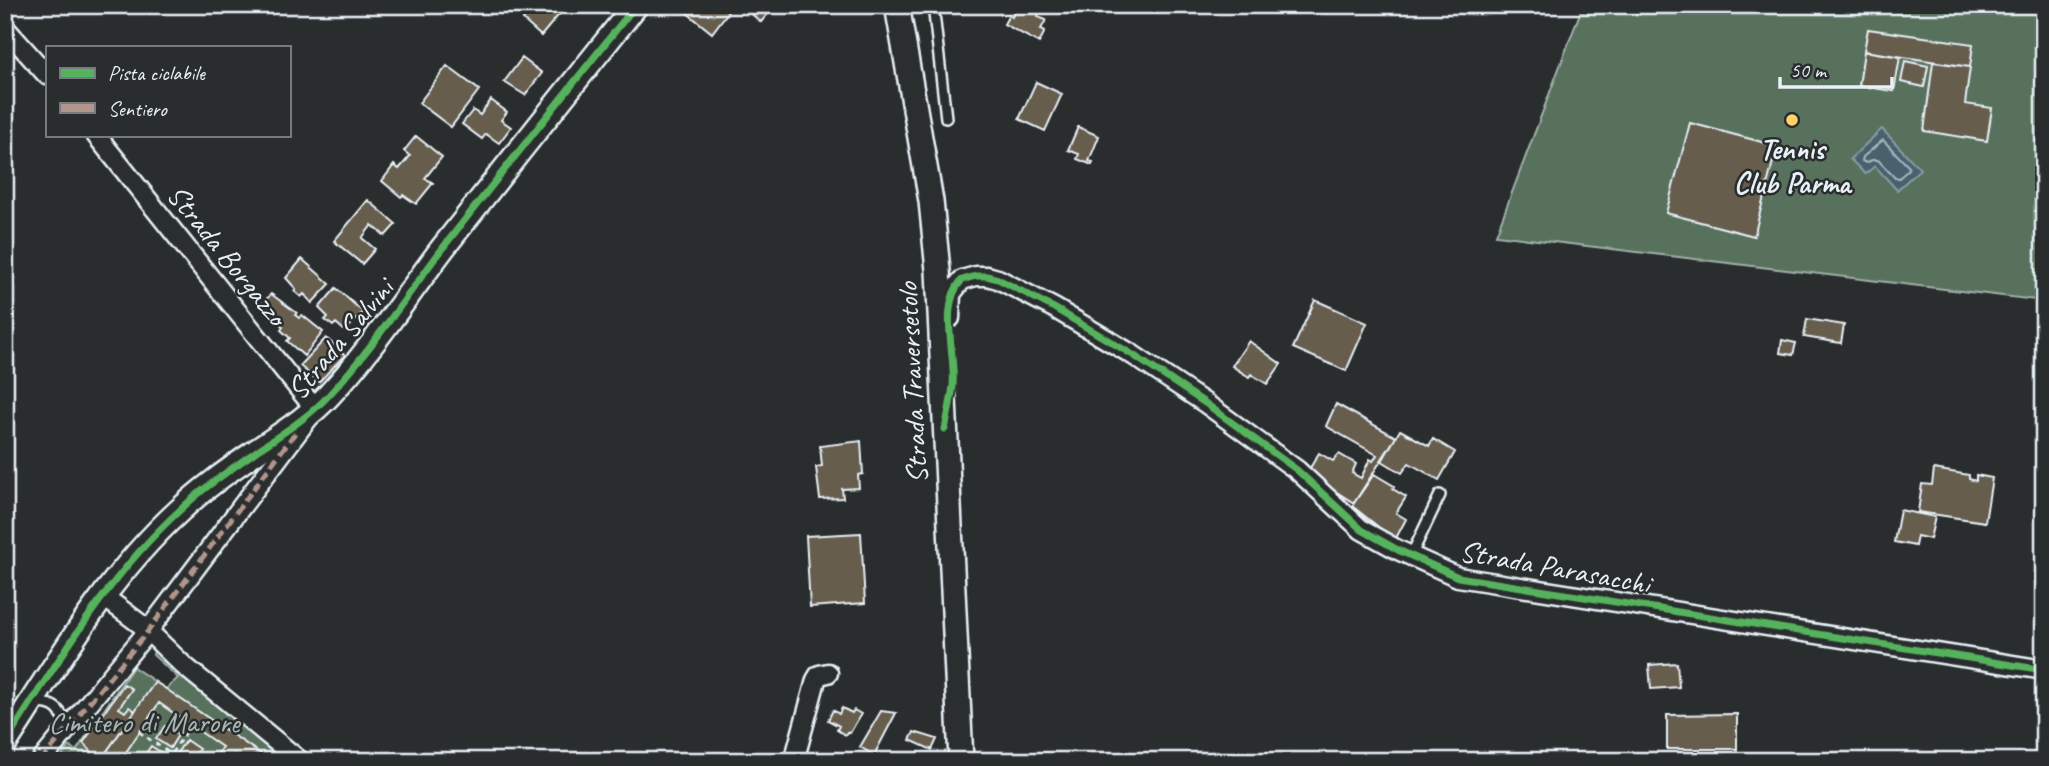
<svg xmlns="http://www.w3.org/2000/svg" width="2049" height="766" viewBox="0 0 2049 766" font-family="Caveat,sans-serif">
	<style>
		.green { fill: #59715d; stroke: #a0b1aa; stroke-width: 2 }
		.water { fill: #48616d; stroke: #889ba5; stroke-width: 2 }
		.lines { fill: none; stroke-linecap: round; stroke-linejoin: round }
		.shore { stroke: #a8b7c0; stroke-width: 2 }
		.building { fill: #665d4e; stroke: #e8f1f8; stroke-width: 2 }
		.lane-casing { stroke: #e8f1f8; stroke-width: 14 }
		.street-casing { stroke: #e8f1f8; stroke-width: 23 }
		.secondary-casing { stroke: #e8f1f8; stroke-width: 28 }
		.path { stroke: #e8f1f8; stroke-width: 2.5; stroke-dasharray: 5 5; stroke-linecap: butt }
		.lane { stroke: #2a2d2e; stroke-width: 9 }
		.street { stroke: #2a2d2e; stroke-width: 18 }
		.secondary { stroke: #2a2d2e; stroke-width: 23 }
		.quiet { stroke: #b2968c; stroke-width: 5; stroke-dasharray: 10 5; stroke-linecap: butt }
		.cycleway-casing { stroke: #2a2d2e; stroke-width: 11 }
		.cycleway { stroke: #56b35d; stroke-width: 7 }
		.poi-dot { fill: #ffd166; stroke: #2a2d2e; stroke-width: 2.5 }
		.labels { text-anchor: middle; stroke-width: 5; stroke-linejoin: round; paint-order: stroke }
		.poi-label { font-size: 30px; font-weight: bold; fill: #e8f1f8; stroke: #2a2d2e }
		.street-label { font-size: 30px; fill: #e8f1f8; stroke: #2a2d2e }
		.park-label { font-size: 30px; fill: #a8b7b2; stroke: #2a2d2e }
	</style>
	<rect width="100%" height="100%" fill="#2a2d2e"/>
	<filter id="ink" filterUnits="userSpaceOnUse"><feTurbulence type="fractalNoise" baseFrequency=".0143" numOctaves="2"/><feDisplacementMap in="SourceGraphic" scale="14" xChannelSelector="R" yChannelSelector="G"/><feConvolveMatrix kernelMatrix="1 2 1 2 8 2 1 2 1" color-interpolation-filters="sRGB"/></filter>
	<g filter="url(#ink)">
		<path class="green" d="M 1583,5 L 2044,5 L 2044,301 L 1496,235 Z
			M 154,650 L 158,651 L 294,761 L 59,761 L 69,746 L 76,751 L 133,667 L 166,689 L 178,678 L 153,655 Z"/>
		<path class="water" d="M 1882,129 L 1920,169 L 1897,190 L 1875,166 L 1865,174 L 1850,159 Z"/>
		<g class="lines">
			<path class="shore" d="M 1883,140 L 1909,167 L 1908,170 L 1899,178 L 1895,178 L 1878,160 L 1872,160 L 1866,163 L 1862,161 L 1863,157 Z"/>
		</g>
		<path class="building" d="M 527,5 L 553,5 L 561,12 L 541,36 L 523,20 L 532,9 Z
			M 691,5 L 720,5 L 728,12 L 712,33 L 686,12 Z
			M 741,5 L 769,5 L 773,8 L 761,22 Z
			M 1018,5 L 1039,13 L 1038,17 L 1046,20 L 1041,29 L 1045,31 L 1039,43 L 1004,24 L 1009,15 L 1012,17 Z
			M 1868,29 L 1973,44 L 1970,67 L 1864,51 Z
			M 1864,51 L 1900,57 L 1894,91 L 1859,86 Z
			M 522,58 L 542,73 L 525,95 L 504,82 Z
			M 1905,61 L 1928,66 L 1924,87 L 1901,82 Z
			M 1933,62 L 1970,67 L 1965,104 L 1992,108 L 1987,141 L 1924,131 Z
			M 447,66 L 479,90 L 451,127 L 419,103 Z
			M 1036,82 L 1062,94 L 1045,131 L 1019,119 Z
			M 491,100 L 507,112 L 501,120 L 511,127 L 499,143 L 486,134 L 482,139 L 462,124 L 473,110 L 480,115 Z
			M 1690,123 L 1777,146 L 1754,236 L 1666,213 Z
			M 1078,127 L 1099,136 L 1089,161 L 1093,162 L 1092,165 L 1077,159 L 1079,154 L 1068,150 Z
			M 416,136 L 442,157 L 425,178 L 433,183 L 416,204 L 403,195 L 401,197 L 382,181 L 394,165 L 399,169 L 410,156 L 404,151 Z
			M 368,200 L 396,224 L 385,236 L 372,225 L 362,238 L 375,249 L 362,264 L 334,241 Z
			M 302,259 L 330,284 L 312,303 L 304,294 L 301,297 L 294,291 L 296,289 L 286,278 Z
			M 336,288 L 363,312 L 345,331 L 336,323 L 333,326 L 325,320 L 328,317 L 319,308 Z
			M 271,294 L 297,313 L 295,315 L 299,318 L 302,315 L 323,332 L 304,356 L 287,341 L 290,338 L 281,330 L 283,327 L 263,303 Z
			M 1315,300 L 1367,323 L 1346,371 L 1293,348 Z
			M 1807,319 L 1844,325 L 1841,343 L 1804,337 Z
			M 326,338 L 345,355 L 319,382 L 300,366 Z
			M 1782,340 L 1796,343 L 1793,355 L 1780,353 Z
			M 1249,341 L 1281,364 L 1267,384 L 1251,374 L 1249,377 L 1232,366 Z
			M 1336,404 L 1396,437 L 1354,503 L 1307,473 L 1319,453 L 1333,461 L 1339,454 L 1356,464 L 1352,473 L 1361,478 L 1370,459 L 1373,461 L 1377,455 L 1326,426 Z
			M 1400,430 L 1429,446 L 1433,439 L 1455,452 L 1439,480 L 1409,463 L 1402,473 L 1382,461 Z
			M 861,441 L 863,474 L 858,475 L 859,488 L 842,489 L 843,498 L 820,499 L 816,467 L 822,466 L 820,446 Z
			M 1934,469 L 1969,475 L 1969,479 L 1976,481 L 1976,475 L 1992,478 L 1985,522 L 1918,512 L 1922,484 L 1932,485 Z
			M 1374,474 L 1394,486 L 1393,489 L 1406,497 L 1396,513 L 1406,519 L 1395,540 L 1352,506 Z
			M 1900,510 L 1935,517 L 1930,539 L 1917,536 L 1915,546 L 1894,542 Z
			M 861,533 L 865,603 L 810,607 L 806,536 Z
			M 1677,663 L 1679,687 L 1651,689 L 1649,665 Z
			M 155,682 L 166,689 L 271,761 L 243,761 L 235,755 L 231,761 L 213,761 L 222,747 L 159,703 L 120,761 L 100,761 Z
			M 124,684 L 132,689 L 119,708 L 125,712 L 129,707 L 135,711 L 103,757 L 98,754 L 96,756 L 83,743 Z
			M 842,708 L 852,713 L 854,710 L 861,714 L 850,733 L 847,732 L 845,735 L 837,730 L 839,726 L 828,720 L 833,710 L 839,714 Z
			M 881,711 L 896,713 L 874,755 L 860,747 Z
			M 1737,714 L 1737,749 L 1667,749 L 1667,715 Z
			M 165,726 L 178,735 L 170,748 L 156,739 Z
			M 914,732 L 937,739 L 932,750 L 910,740 Z
			M 186,740 L 199,749 L 191,761 L 177,753 Z
			M 151,746 L 165,755 L 161,761 L 142,759 Z"/>
		<g class="lines">
			<g class="lane-casing">
				<path id="lane" d="M 933,5 L 946,118
					M 1411,556 L 1440,495
					M 35,704 C 53,701 65,711 64,729"/>
			</g>
			<g class="street-casing">
				<path id="street" d="M 5,28 L 47,75
					M 950,318 L 951,294 L 962,280 L 976,276 L 987,276 L 998,279 L 1054,308 L 1133,355 L 1205,403 L 1297,470 L 1362,530 L 1398,550 L 1458,577 L 2044,670
					M 103,596 L 143,626 L 183,665 L 300,761
					M 41,761 L 148,631 L 315,409 L 96,135
					M 794,761 L 816,680 L 819,675 L 828,673"/>
			</g>
			<g class="secondary-casing">
				<path id="secondary" d="M 897,5 L 931,201 L 938,270 L 961,761
					M 5,743 C 58,662 107,577 179,511 C 203,488 231,469 258,450 C 283,433 309,417 329,395 C 371,350 405,298 442,249 C 506,167 571,86 636,5"/>
			</g>
			<path class="path" d="M 139,732 L 181,761
				M 166,761 L 191,725"/>
			<use href="#lane" class="lane"/>
			<use href="#street" class="street"/>
			<use href="#secondary" class="secondary"/>
			<path class="quiet" d="M 41,761 L 148,631 L 298,429"/>
			<g class="cycleway-casing">
				<path id="cycleway" d="M 945,429 C 948,415 951,400 953,386 C 956,353 938,305 962,280 L 976,276 L 987,276 L 998,279 L 1054,308 L 1133,355 L 1205,403 L 1297,470 L 1362,530 L 1398,550 L 1458,577 L 2044,670
					M 5,743 C 58,662 107,577 179,511 C 203,488 231,469 258,450 C 283,433 309,417 329,395 C 371,350 405,298 442,249 C 506,167 571,86 636,5"/>
			</g>
			<use href="#cycleway" class="cycleway"/>
		</g>
	</g>
	<circle class="poi-dot" cx="1792" cy="120" r="7"/>
	<g class="labels">
		<g class="poi-label">
			<text x="1792" y="159">Tennis<tspan x="1792" dy="34">Club Parma</tspan></text>
		</g>
		<g class="street-label">
			<text transform="translate(227 255) rotate(51)" y="10">Strada Borgazzo</text>
			<text transform="translate(340 339) rotate(-50)" y="10">Strada Salvini</text>
			<text transform="translate(912 383) rotate(-93)" y="10">Strada Traversetolo</text>
			<text transform="translate(1555 567) rotate(10)" y="10">Strada Parasacchi</text>
		</g>
		<g class="park-label">
			<text x="144" y="732">Cimitero di Marore</text>
		</g>
	</g>
	<rect width="2049" height="766" fill="none" stroke="#2a2d2e" stroke-width="28"/>
	<rect x="14" y="14" width="2021" height="738" fill="none" stroke="#e8f1f8" stroke-width="2.5" filter="url(#ink)"/>
	<rect x="46" y="46" width="245" height="91" fill="#2a2d2e" stroke="#767b7f" stroke-width="2"/>
	<rect x="60" y="68" width="35" height="10" fill="#56b35d" stroke="#767b7f" stroke-width="2"/>
	<text x="108" y="80" font-size="21" fill="#e8f1f8">Pista ciclabile</text>
	<rect x="60" y="103" width="35" height="10" fill="#b2968c" stroke="#767b7f" stroke-width="2"/>
	<text x="108" y="116" font-size="21" fill="#e8f1f8">Sentiero</text>
	<path d="M1780 77v10h112v-10" fill="none" stroke="#e8f1f8" stroke-width="3.5"/>
	<text x="1790" y="77" font-size="21" fill="#e8f1f8" stroke="#2a2d2e" stroke-width="5" paint-order="stroke">50 m</text>
</svg>
